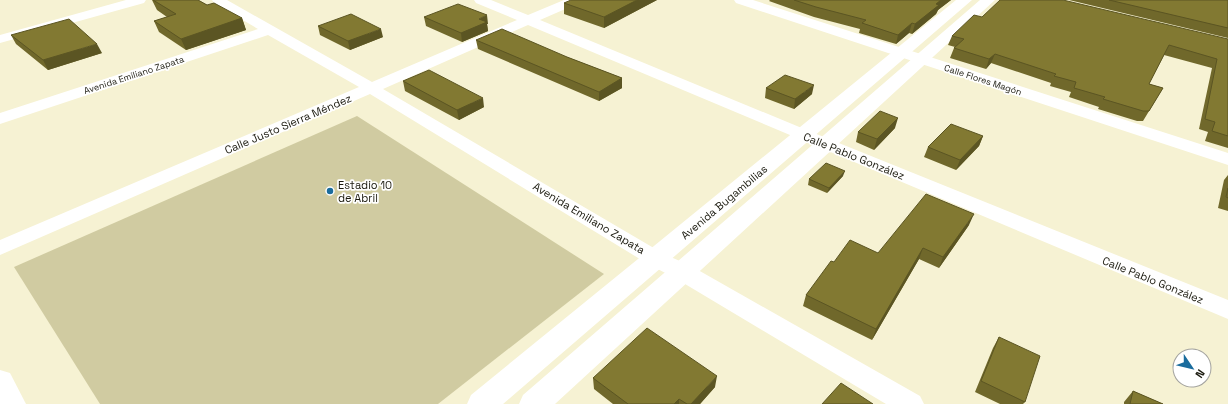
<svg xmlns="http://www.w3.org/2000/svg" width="1228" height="404" viewBox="0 0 1228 404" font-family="'Space Grotesk',sans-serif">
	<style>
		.green { fill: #d0cba1 }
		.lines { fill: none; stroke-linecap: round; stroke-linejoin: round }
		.minor { fill: #fff; fill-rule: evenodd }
		.tertiary { fill: #fff; fill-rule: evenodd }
		.secondary { fill: #fff; fill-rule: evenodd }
		.wall { fill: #70682b }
		.shaded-wall { fill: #5b5523 }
		.building { fill: #827932; stroke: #5b5523 }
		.poi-dot { fill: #1a6c9d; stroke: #fff; stroke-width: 1.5 }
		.labels { text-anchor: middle; stroke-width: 3.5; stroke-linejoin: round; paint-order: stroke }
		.far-street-label { font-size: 9px; fill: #1a190e; stroke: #fff }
		.street-label { font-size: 11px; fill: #1a190e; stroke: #fff }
		.poi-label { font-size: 11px; fill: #1a190e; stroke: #fff; text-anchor: start }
	</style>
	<rect width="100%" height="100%" fill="#f6f2d3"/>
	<path class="green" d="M 357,116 L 604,274 L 438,404 L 100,404 L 14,267 Z"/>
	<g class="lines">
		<path class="minor" d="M 126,0 L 146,0 L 144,3 L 0,43 L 0,35 Z
			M 212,0 L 227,0 L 372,82 L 517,20 L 476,3 L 474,0 L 491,0 L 528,15 L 564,0 L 581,0 L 579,3 L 540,20 L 809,131 L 1228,300 L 1228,319 L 528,25 L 383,89 L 664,254 L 691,266 L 920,396 L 924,404 L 886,404 L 675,278 L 648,264 L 370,94 L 0,255 L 0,240 L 359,87 L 268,35 L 0,124 L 0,113 L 258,29 L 214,3 Z
			M 734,0 L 753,0 L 1228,153 L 1228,165 L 736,3 Z"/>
		<path class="tertiary" d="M 0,370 L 10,373 L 26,404 L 0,404 Z"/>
		<path class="secondary" d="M 956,0 L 972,0 L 503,404 L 467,404 L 471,395 Z
			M 980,0 L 995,0 L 555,404 L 519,404 L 523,395 Z"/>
	</g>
	<path class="wall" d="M 152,0 L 198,0 L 207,5 L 242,18 L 246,30 L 186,50 L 159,32 L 154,21 L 167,17 L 157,10 Z
		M 657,0 L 604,28 L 564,14 L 564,3 Z
		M 770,0 L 951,0 L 938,10 L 936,14 L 912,34 L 909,33 L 896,44 L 859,33 L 860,29 L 814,17 L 769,1 Z
		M 1069,0 L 1228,0 L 1228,38 Z
		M 424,17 L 488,24 L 487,24 L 488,31 L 462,42 L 426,26 Z
		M 982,17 L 1228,39 L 1228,148 L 1205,141 L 1208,132 L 1199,129 L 1212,68 L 1164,55 L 1149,84 L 1163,88 L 1143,121 L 1137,121 L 1098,109 L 1099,107 L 1069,97 L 1071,92 L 1050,86 L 1051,83 L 991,63 L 986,69 L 950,58 L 954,48 L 955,47 L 948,45 L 952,36 Z
		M 318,26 L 383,37 L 350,50 L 320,35 Z
		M 11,35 L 102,53 L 48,70 L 16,44 Z
		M 476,40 L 567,57 L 622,78 L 622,88 L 599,101 L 478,49 Z
		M 403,81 L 484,107 L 459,120 L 405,91 Z
		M 766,88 L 812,94 L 794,109 L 765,98 Z
		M 895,128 L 874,150 L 856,142 L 858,132 Z
		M 983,136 L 979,146 L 956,170 L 924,157 L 928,147 Z
		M 1228,175 L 1228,211 L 1218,208 L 1224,180 Z
		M 843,176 L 827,193 L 808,185 L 809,179 Z
		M 969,225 L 939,268 L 919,259 L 872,340 L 803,306 L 806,295 L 834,262 L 878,253 Z
		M 999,337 L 1025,402 L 1023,404 L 1000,404 L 975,392 L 993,348 Z
		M 593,378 L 715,387 L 700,404 L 613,404 L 594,389 Z
		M 1133,391 L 1163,404 L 1124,404 L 1124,402 Z"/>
	<path class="shaded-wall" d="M 637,0 L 657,0 L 604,28 L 604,17 Z
		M 941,0 L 951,0 L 938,10 L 936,14 L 912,34 L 915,24 L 936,4 Z
		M 487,15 L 488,24 L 487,24 L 488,31 L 462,42 L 461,33 L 479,19 Z
		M 242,18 L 246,30 L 186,50 L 181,39 Z
		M 912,23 L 909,33 L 896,44 L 898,35 Z
		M 381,29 L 383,37 L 350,50 L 348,41 Z
		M 97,44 L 102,53 L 48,70 L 43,60 Z
		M 995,54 L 991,63 L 986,69 L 989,59 Z
		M 622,78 L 622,88 L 599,101 L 599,92 Z
		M 814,85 L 812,94 L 794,109 L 795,99 Z
		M 483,98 L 484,107 L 459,120 L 457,110 Z
		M 898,118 L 895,128 L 874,150 L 877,139 Z
		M 983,136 L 979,146 L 956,170 L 960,160 Z
		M 845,171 L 843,176 L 827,193 L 829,188 Z
		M 974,214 L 969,225 L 939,268 L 943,257 Z
		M 923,248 L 919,259 L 872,340 L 876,329 Z
		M 717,376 L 715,387 L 700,404 L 691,404 Z
		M 679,399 L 679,404 L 674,404 Z"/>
	<path class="building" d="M 153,0 L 198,0 L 207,5 L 214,3 L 242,18 L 181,39 L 154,21 L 176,14 Z
		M 571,0 L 637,0 L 604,17 L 564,3 Z
		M 794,0 L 941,0 L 936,4 L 939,5 L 915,24 L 912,23 L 898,35 L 862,23 L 866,20 L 816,7 Z
		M 1000,0 L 1063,0 L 1228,39 L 1228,136 L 1212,131 L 1215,122 L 1205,119 L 1217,59 L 1169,45 L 1149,84 L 1163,88 L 1149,111 L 1143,111 L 1103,99 L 1105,97 L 1074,88 L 1076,82 L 1054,76 L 1056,74 L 995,54 L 989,59 L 954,48 L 964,39 L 952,36 L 974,15 L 982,17 Z
		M 1109,0 L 1228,0 L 1228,28 Z
		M 458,4 L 487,15 L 479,19 L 487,22 L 461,33 L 424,17 Z
		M 351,14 L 381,29 L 348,41 L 318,26 Z
		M 69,19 L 97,44 L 43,60 L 11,35 Z
		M 502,29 L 567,57 L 622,78 L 599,92 L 476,40 Z
		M 429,70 L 483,98 L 457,110 L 403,81 Z
		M 785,75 L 814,85 L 795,99 L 766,88 Z
		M 880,111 L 898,118 L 877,139 L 858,132 Z
		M 951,124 L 983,136 L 960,160 L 928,147 Z
		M 826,163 L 845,171 L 829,188 L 809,179 Z
		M 1228,188 L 1228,198 L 1226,197 Z
		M 926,194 L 974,214 L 943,257 L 923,248 L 876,329 L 806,295 L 831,261 L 834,262 L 850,240 L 878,253 Z
		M 647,328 L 717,376 L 691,404 L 687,404 L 679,399 L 674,404 L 628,404 L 593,378 Z
		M 999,337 L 1040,356 L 1025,402 L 981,381 Z
		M 841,383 L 873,404 L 822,404 Z
		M 1133,391 L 1163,404 L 1130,404 Z"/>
	<circle class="poi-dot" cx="330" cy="191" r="4"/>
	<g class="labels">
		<g class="far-street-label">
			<text transform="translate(134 75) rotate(-18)" y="3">Avenida Emiliano Zapata</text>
			<text transform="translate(983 80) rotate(18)" y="3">Calle Flores Magón</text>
		</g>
		<g class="street-label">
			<text transform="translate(288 124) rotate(-23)" y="4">Calle Justo Sierra Méndez</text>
			<text transform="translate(854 156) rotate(22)" y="4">Calle Pablo González</text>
			<text transform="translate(724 202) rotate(-40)" y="4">Avenida Bugambilias</text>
			<text transform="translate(589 218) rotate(31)" y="4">Avenida Emiliano Zapata</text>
			<text transform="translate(1153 280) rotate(22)" y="4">Calle Pablo González</text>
		</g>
		<g class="poi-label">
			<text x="338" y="189">Estadio 10<tspan x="338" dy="13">de Abril</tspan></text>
		</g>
	</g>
	<g transform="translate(1192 368) rotate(125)"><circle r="19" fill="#ffffff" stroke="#a3a39f"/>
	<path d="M0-3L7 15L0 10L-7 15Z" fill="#1a6c9d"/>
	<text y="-6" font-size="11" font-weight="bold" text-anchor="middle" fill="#1a190e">N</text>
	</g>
</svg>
